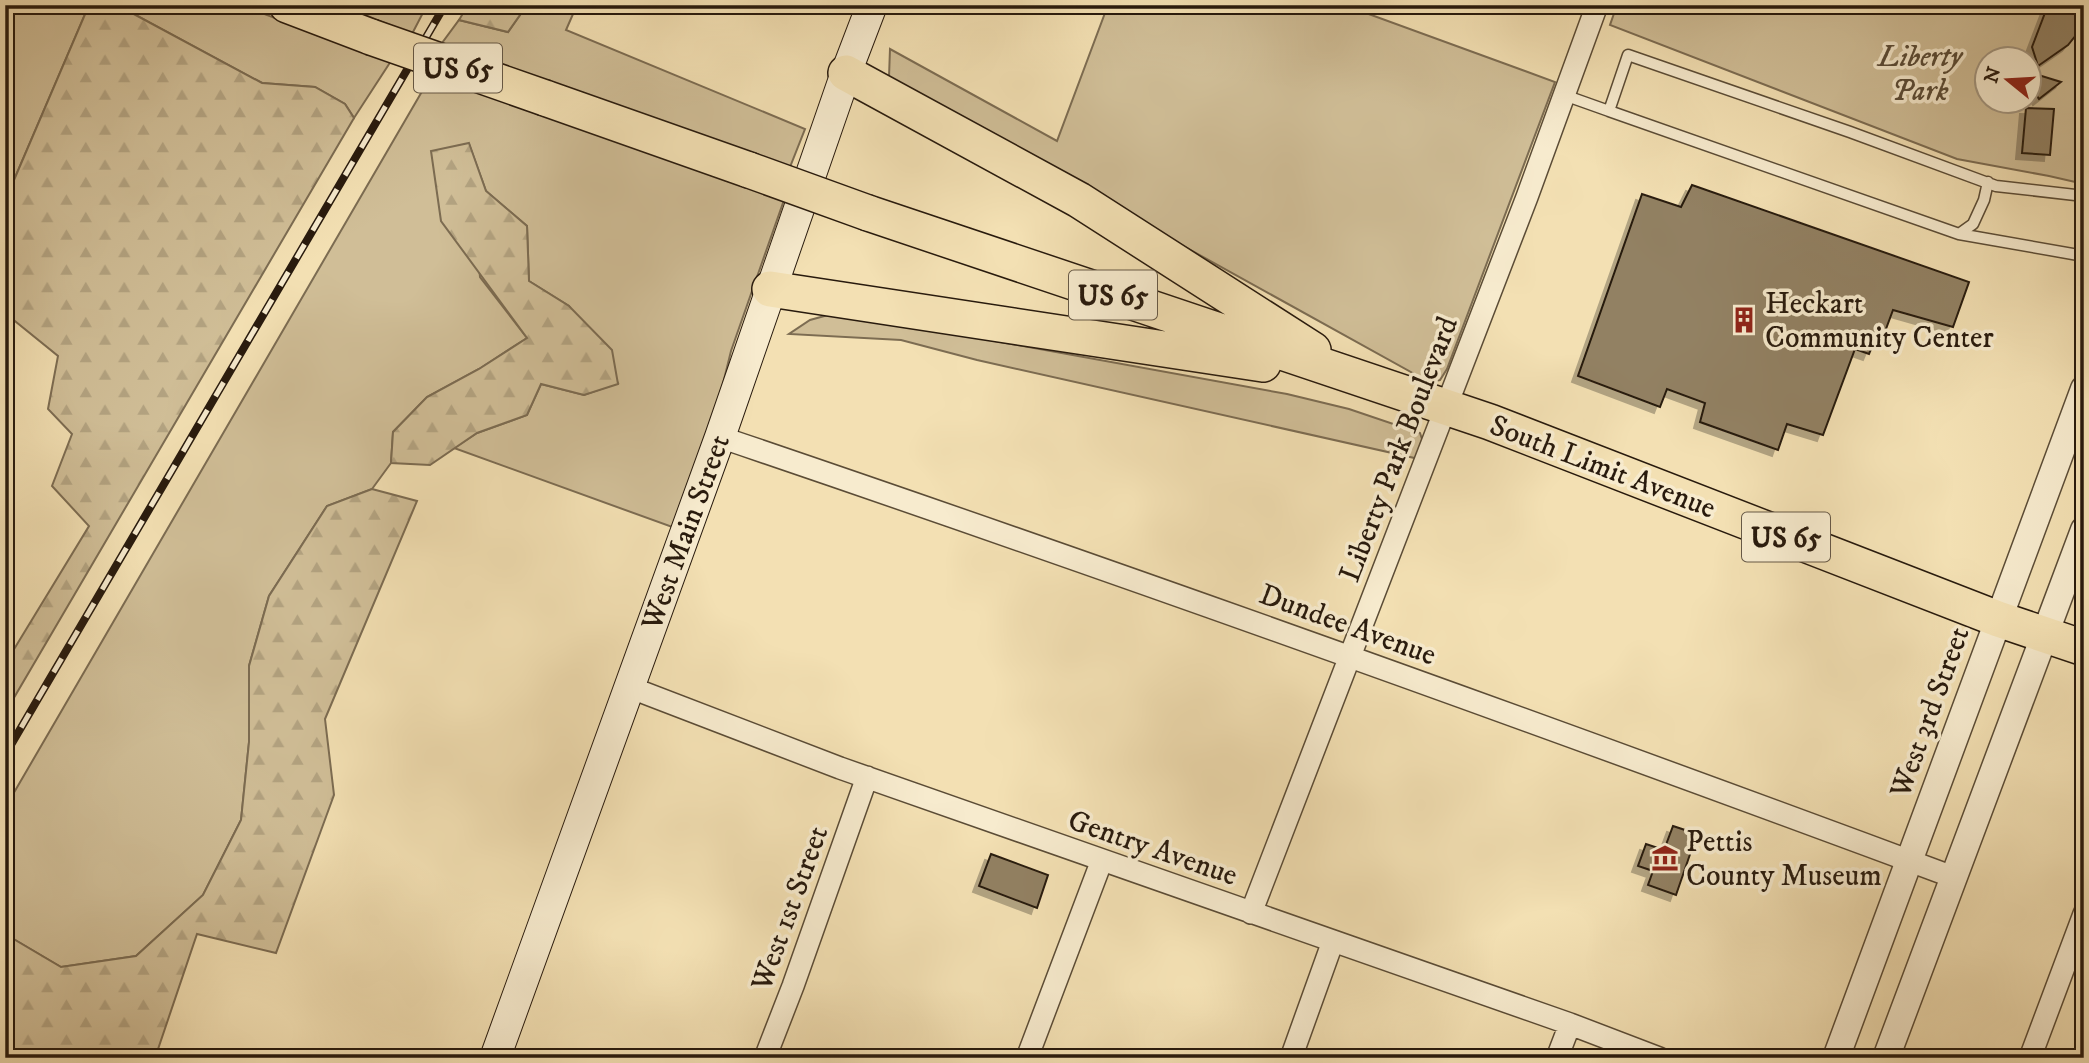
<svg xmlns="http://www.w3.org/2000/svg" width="2089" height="1063" viewBox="0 0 2089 1063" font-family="'IM FELL DW Pica',serif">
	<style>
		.green { fill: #d0be97; stroke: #7c6c52; stroke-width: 2; fill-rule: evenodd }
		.forest { fill: url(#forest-firs); stroke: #7c6c52; stroke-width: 2 }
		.building { fill: #928163; stroke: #281a0d; stroke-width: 2; filter: url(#shadow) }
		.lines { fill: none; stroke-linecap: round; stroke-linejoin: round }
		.service-casing { stroke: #5b4c36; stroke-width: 13 }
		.minor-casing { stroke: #5b4c36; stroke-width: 24 }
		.tertiary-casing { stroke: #5b4c36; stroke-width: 29 }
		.secondary-casing { stroke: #281a0d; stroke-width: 32 }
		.trunk-casing { stroke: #281a0d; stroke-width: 38 }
		.service { stroke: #f7ebce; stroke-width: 10 }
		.minor { stroke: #f7ebce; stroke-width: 21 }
		.tertiary { stroke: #f7ebce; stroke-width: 26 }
		.secondary { stroke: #f7ebce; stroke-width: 30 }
		.trunk { stroke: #f3e0b3; stroke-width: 35 }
		.rail-casing { stroke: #281a0d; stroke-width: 8 }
		.rail { stroke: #f7ebce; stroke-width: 5; stroke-dasharray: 16; stroke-linecap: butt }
		.trunk-bridge-casing { stroke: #281a0d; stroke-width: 38; stroke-linecap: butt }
		.trunk-bridge { stroke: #f3e0b3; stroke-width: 35 }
		.labels { text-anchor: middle; stroke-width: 7; stroke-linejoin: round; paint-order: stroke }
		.shield { fill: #f7ebce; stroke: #665947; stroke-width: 2 }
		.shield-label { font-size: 28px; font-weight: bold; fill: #281a0d }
		.park-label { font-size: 30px; font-style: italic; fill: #5a4b36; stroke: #f7ebce }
		.poi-label { font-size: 30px; fill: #281a0d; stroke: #f7ebce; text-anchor: start }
		.street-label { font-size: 30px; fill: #281a0d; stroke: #f7ebce }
	</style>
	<defs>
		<pattern id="forest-firs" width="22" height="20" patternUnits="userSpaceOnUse" patternTransform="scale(1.75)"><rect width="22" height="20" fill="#d0be97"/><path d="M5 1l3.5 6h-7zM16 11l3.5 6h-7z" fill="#b3a381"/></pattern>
		<filter id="shadow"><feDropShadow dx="-6" dy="6" stdDeviation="0" flood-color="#0004"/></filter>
	</defs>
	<rect width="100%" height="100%" fill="#f3e0b3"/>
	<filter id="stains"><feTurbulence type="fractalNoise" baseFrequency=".00286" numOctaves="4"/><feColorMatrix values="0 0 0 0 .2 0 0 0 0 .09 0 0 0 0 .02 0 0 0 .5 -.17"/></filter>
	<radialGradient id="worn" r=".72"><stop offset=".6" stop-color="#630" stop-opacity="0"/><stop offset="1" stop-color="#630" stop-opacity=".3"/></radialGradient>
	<path class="green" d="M 5,5 L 89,5 L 5,201 Z
		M 117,5 L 240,5 L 391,61 L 354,118 L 345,104 L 315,87 L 262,83 Z
		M 340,5 L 427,5 L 412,34 Z
		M 527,5 L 577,5 L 566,30 L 805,129 L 790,167 L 442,43 L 459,20 L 508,32 Z
		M 1108,5 L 1344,5 L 1555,82 L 1447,369 L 1440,380 L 1429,382 L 905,92 L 889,77 L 890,49 L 1057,141 Z
		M 1617,5 L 2084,5 L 2084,184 L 2049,176 L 1957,159 L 1610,25 ZM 1988,60 L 2030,60 L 2030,102 L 1988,102 Z
		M 431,76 L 784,200 L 731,351 L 716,412 L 675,528 L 454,448 L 477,433 L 527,415 L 541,384 L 584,395 L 618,383 L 569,306 L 529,281 L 527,226 L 486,191 L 469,144 L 480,277 L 527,338 L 479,369 L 427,397 L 393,432 L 391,463 L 372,489 L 327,506 L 269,596 L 249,666 L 249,742 L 241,820 L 203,895 L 136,956 L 61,967 L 5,934 L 5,808 Z
		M 828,315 L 852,315 L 1287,394 L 1349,409 L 1420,433 L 1424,445 L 1419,459 L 977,360 L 901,340 L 789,334 L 810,320 Z"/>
	<path class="forest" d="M 89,5 L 117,5 L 262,83 L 315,87 L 345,104 L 354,118 L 5,713 L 5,664 L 89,526 L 52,486 L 72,434 L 48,409 L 58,356 L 5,313 L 5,201 Z
		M 468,5 L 527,5 L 508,32 L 459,20 Z
		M 469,143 L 486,191 L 527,226 L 529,281 L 569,306 L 612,350 L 618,384 L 584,395 L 541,384 L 527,415 L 477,433 L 430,465 L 391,463 L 393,432 L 427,397 L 479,369 L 527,338 L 441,221 L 431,151 Z
		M 372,489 L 417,501 L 325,719 L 334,795 L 276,953 L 197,934 L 155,1058 L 5,1058 L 5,934 L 61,967 L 136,956 L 203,895 L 241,820 L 249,742 L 249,666 L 269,596 L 327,506 Z"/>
	<path class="building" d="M 2048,5 L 2084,5 L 2084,19 L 2080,30 L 2068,45 L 2038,66 L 2032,47 Z
		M 2029,72 L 2061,82 L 2039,99 L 2029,84 Z
		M 2026,108 L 2054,109 L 2050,155 L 2022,153 Z
		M 1692,185 L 1969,282 L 1953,327 L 1893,310 L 1883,337 L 1876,337 L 1869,354 L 1855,349 L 1823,435 L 1787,424 L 1778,450 L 1700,422 L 1705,403 L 1667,389 L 1660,407 L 1578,376 L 1642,194 L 1681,207 Z
		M 1673,826 L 1697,834 L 1676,895 L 1648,885 L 1653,871 L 1638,866 L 1646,844 L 1664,850 Z
		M 991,854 L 1048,875 L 1037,908 L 979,886 Z"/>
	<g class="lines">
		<g class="service-casing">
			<path id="service" d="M 1564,95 L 1609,111 L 1628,55 L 1850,132 L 1996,186 L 2084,196
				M 1609,111 L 1959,234 L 2084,256
				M 1959,234 L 1973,224 L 1984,200 L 1988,182"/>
		</g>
		<g class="minor-casing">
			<path id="minor" d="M 720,437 C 1133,577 1544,725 1953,877
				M 629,687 L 840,768 L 1570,1024 L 1659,1058
				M 1251,913 L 1527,197 L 1597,5
				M 765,1058 L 793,986 L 867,777
				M 1027,1058 L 1102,860
				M 1291,1058 L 1333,941
				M 1557,1058 L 1570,1024
				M 2030,1058 L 2084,914"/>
		</g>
		<g class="tertiary-casing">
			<path id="tertiary" d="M 1836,1058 L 2084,389
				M 1886,1058 L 2084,530"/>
		</g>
		<g class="secondary-casing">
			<path id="secondary" d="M 495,1058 L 720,437 L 846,73 L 872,5"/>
		</g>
		<g class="trunk-casing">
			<path id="trunk" d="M 287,5 L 371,37
				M 846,73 L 1079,200 L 1313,350
				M 545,98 L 749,170
				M 868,213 L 1490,422 L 1998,619 L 2084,648
				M 770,289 L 1263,364"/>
		</g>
		<use href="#service" class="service"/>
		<use href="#minor" class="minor"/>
		<use href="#tertiary" class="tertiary"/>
		<use href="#secondary" class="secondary"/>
		<use href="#trunk" class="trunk"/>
		<g class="rail-casing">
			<path id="rail" d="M 5,755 L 445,5"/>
		</g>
		<use href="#rail" class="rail"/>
		<g class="trunk-bridge-casing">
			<path id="trunk-bridge" d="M 371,37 L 545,98
				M 749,170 L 868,213"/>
		</g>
		<use href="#trunk-bridge" class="trunk-bridge"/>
	</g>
	<defs>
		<g id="building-bare" transform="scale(2.1)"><path d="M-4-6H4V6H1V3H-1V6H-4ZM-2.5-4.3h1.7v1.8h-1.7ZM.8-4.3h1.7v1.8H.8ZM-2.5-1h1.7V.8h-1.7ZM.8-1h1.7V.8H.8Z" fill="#8f2418" stroke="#f7ebce" stroke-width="2.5" paint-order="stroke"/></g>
		<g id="museum-bare" transform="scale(2.1)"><path d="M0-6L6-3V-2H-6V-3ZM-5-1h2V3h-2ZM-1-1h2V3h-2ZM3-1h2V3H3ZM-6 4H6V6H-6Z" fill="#8f2418" stroke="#f7ebce" stroke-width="2.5" paint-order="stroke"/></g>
	</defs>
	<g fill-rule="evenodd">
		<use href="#building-bare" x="1744" y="320"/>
		<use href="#museum-bare" x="1665" y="858"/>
	</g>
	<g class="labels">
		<g class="shield">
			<rect x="414" y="43.5" width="88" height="49" rx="5"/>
			<rect x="1069" y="270.5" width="88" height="49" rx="5"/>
			<rect x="1742" y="512.5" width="88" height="49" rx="5"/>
		</g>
		<g class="shield-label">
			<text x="458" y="78">US 65</text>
			<text x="1113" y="305">US 65</text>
			<text x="1786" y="547">US 65</text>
		</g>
		<g class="park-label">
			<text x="1920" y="66">Liberty<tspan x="1920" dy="34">Park</tspan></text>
		</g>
		<g class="poi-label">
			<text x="1765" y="313">Heckart<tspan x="1765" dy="34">Community Center</tspan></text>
			<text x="1686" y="851">Pettis<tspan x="1686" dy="34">County Museum</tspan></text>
		</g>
		<g class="street-label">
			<text transform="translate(1398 449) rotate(-69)" y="10">Liberty Park Boulevard</text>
			<text transform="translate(1603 466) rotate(21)" y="10">South Limit Avenue</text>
			<text transform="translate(685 532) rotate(-70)" y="10">West Main Street</text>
			<text transform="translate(1348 624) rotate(20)" y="10">Dundee Avenue</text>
			<text transform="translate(1929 712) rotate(-70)" y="10">West 3rd Street</text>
			<text transform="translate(1153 847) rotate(19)" y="10">Gentry Avenue</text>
			<text transform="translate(789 908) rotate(-70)" y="10">West 1st Street</text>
		</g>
	</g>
	<rect width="2089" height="1063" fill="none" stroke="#f3e0b3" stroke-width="28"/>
	<rect x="7" y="7" width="2075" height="1049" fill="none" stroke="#281a0d" stroke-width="3.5"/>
	<rect x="14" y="14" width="2061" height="1035" fill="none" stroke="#281a0d" stroke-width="2"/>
	<g transform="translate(2008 80) rotate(288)"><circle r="33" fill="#f7ebce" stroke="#a49781" stroke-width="2"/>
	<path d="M0-5L12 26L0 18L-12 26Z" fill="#8f2418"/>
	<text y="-10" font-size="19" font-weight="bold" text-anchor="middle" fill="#281a0d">N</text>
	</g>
	<rect width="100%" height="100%" filter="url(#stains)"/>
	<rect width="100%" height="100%" fill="url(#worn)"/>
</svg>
